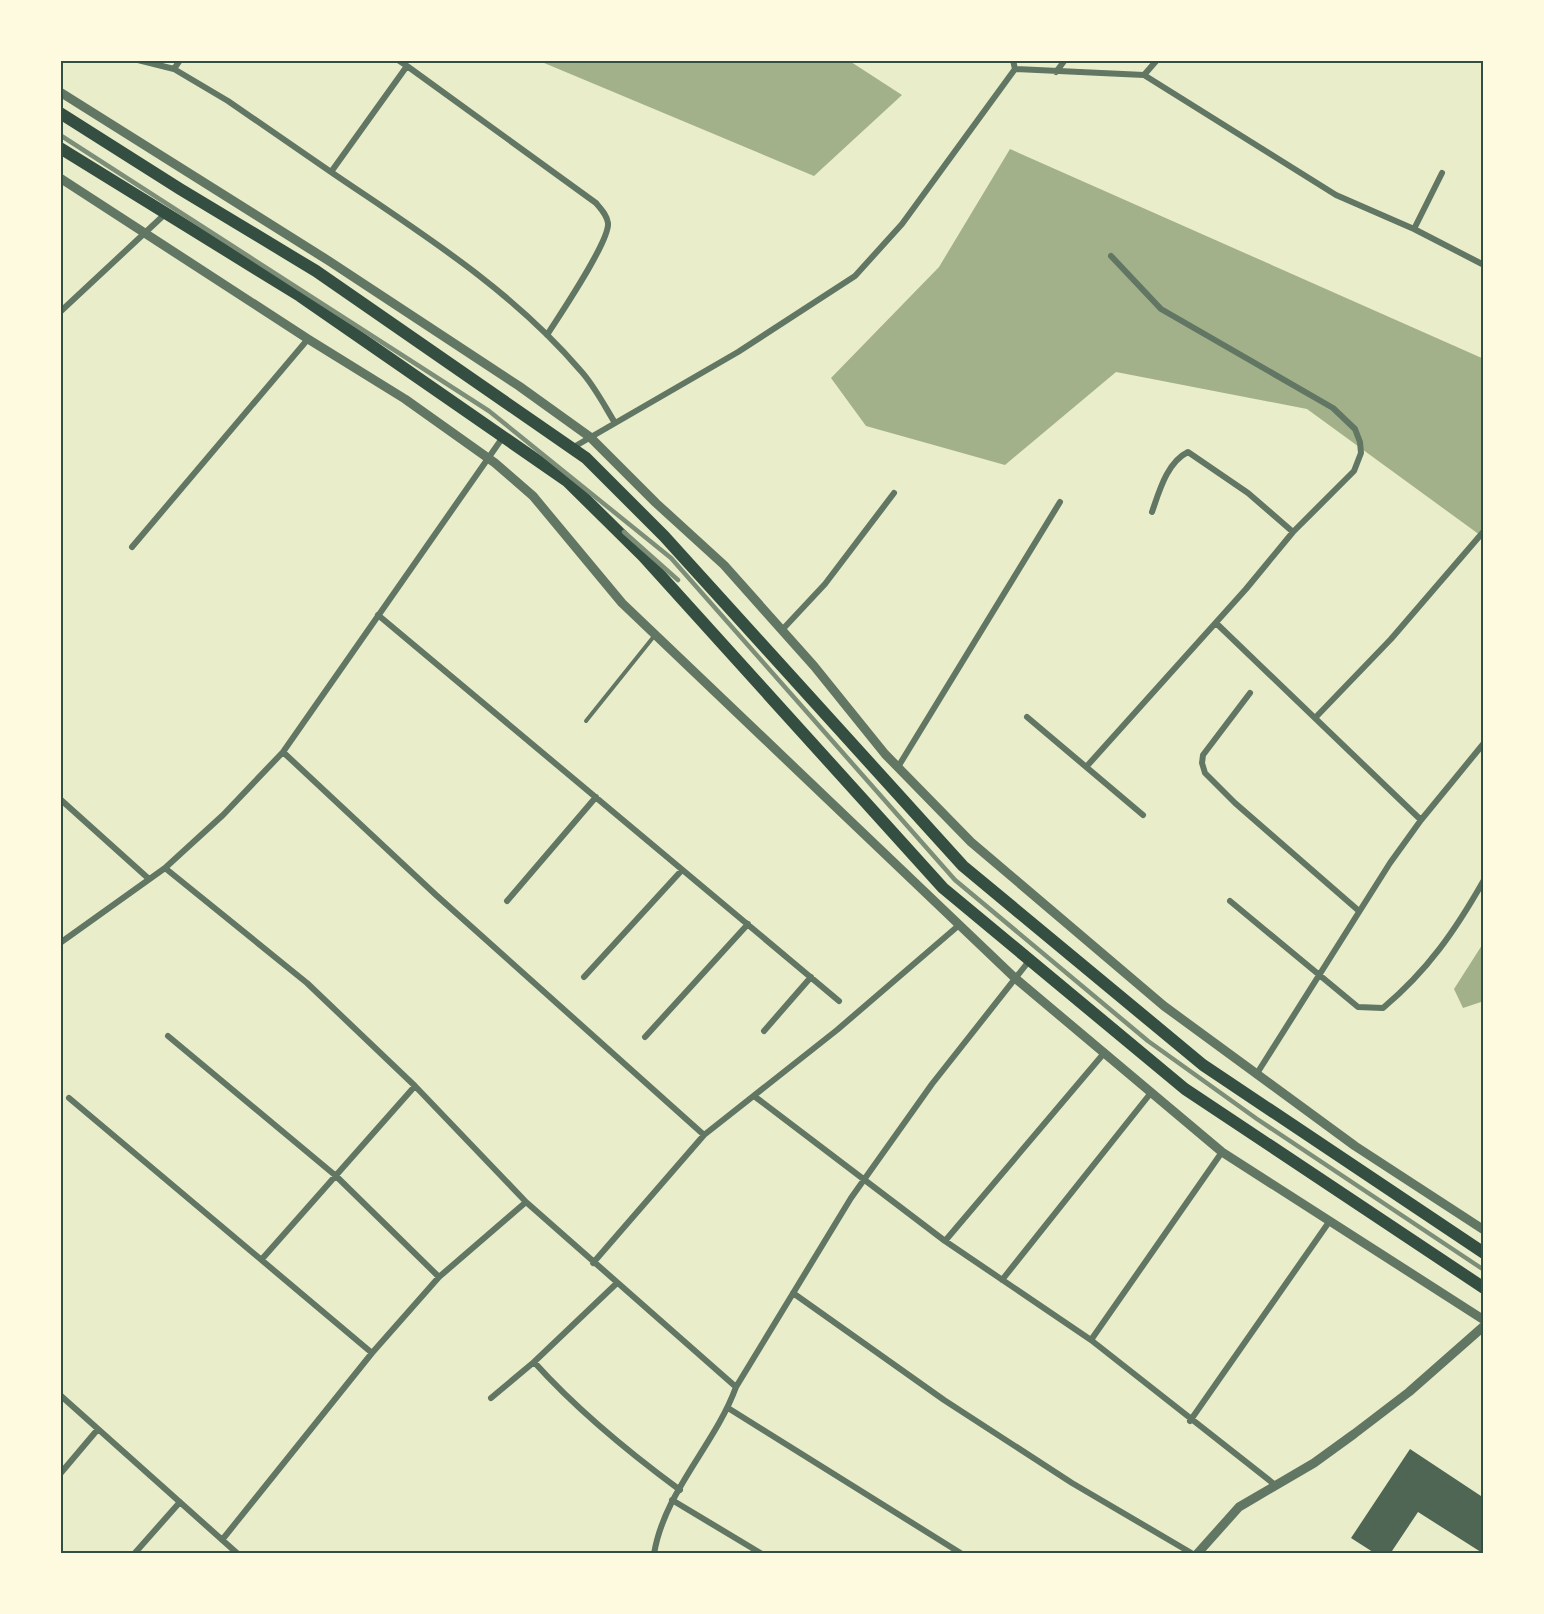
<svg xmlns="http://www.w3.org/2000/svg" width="1544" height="1614" viewBox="0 0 1544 1614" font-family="'Varela Round',sans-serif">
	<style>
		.water { fill: #a3b18a }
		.building { fill: #4f6655 }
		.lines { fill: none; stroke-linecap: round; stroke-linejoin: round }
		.service { stroke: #617663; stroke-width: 4 }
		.minor { stroke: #617663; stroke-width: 6 }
		.tertiary { stroke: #617663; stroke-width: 9 }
		.primary { stroke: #344e41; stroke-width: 12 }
		.rail { stroke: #7c8e77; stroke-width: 4.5 }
		.neatline { fill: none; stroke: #344e41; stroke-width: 2 }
	</style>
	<rect width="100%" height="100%" fill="#e9edc9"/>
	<path class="water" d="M 537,60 L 848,60 L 902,95 L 814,176 Z
		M 1010,149 L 1484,359 L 1484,538 L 1307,409 L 1116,372 L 1005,465 L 866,426 L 831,378 L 939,267 Z
		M 1484,942 L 1484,1001 L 1463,1008 L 1454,989 Z"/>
	<path class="building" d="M 1410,1449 L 1484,1498 L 1484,1554 L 1418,1512 L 1390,1554 L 1376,1554 L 1351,1538 Z"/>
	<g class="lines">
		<path class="service" d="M 586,721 L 655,635"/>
		<path class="minor" d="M 138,60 L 174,69 L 228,101 L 331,172 L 407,66 L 398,60
			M 1013,60 L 1015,69
			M 407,66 L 596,203 C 601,209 607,215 608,223 C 610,241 559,316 547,335
			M 174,69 L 180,60
			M 1056,72 L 1065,60
			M 1144,75 L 1336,195 L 1414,229 L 1442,173
			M 331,172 C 419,232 510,288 580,370 C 594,385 604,405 615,423
			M 1414,229 L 1484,265
			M 60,312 L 164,215
			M 572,448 L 738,352 L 855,276 L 902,224 L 1015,69 L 1144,75 L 1157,60
			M 1152,512 C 1159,492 1167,462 1188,452 L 1248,493 L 1293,532
			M 132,547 L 308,339
			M 378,615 L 839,1001
			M 1216,623 L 1421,820
			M 782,630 L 825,584 L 894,493
			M 1250,693 L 1203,755 L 1202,763 L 1205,773 L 1235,803 L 1359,911
			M 1027,717 L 1143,815
			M 1315,718 L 1391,639 L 1484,531
			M 283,752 L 436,895 L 704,1135
			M 1087,766 L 1246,589 L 1293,532 L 1354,471 L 1361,453 L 1360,442 L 1355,429 L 1333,408 L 1161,309 L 1111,256
			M 898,767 L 1060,502
			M 60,799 L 149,879
			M 165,868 L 307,983 L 415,1086 L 526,1202 L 736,1387
			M 507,901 L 596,797
			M 1230,901 L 1358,1007 L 1383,1008 C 1428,970 1455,931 1484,880
			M 60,943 L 165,868 L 223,815 L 283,752 L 503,437
			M 584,977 L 682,870
			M 764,1031 L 811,977
			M 168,1036 L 336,1176 L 439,1277
			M 645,1037 L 748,924
			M 1256,1075 L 1390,863 L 1421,820 L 1484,743
			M 754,1096 L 945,1241 L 1091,1340 L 1274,1484
			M 69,1098 L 372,1353
			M 945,1241 L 1105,1052
			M 262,1259 L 415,1086
			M 593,1263 L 704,1135 L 837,1030 L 958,926
			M 1002,1280 L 1150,1094
			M 793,1293 L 944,1400 L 1072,1483 L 1193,1554
			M 1091,1340 L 1222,1152
			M 534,1362 C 578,1411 627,1451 680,1490
			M 60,1395 L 238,1554
			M 491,1398 L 534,1362 L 617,1283
			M 728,1408 L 962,1554
			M 1190,1421 L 1329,1222
			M 60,1474 L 98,1429
			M 672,1500 L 762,1554
			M 222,1540 L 372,1353 L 439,1277 L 526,1202
			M 134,1554 L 180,1502
			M 654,1554 C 664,1492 715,1445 736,1387 L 851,1198 L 932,1084 L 1029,961"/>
		<path class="tertiary" d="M 60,92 L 329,261 L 519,386 L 590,437 L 656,503 L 724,565 L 814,666 L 885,754 L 971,842 L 1164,1006 L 1355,1146 L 1484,1230
			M 60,178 L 308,339 L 405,399 L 495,463 L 533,496 L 622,603 L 1015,978 L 1222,1152 L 1484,1320
			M 1197,1554 L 1239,1507 L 1314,1463 L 1354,1434 L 1409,1392 L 1484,1326"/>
		<path class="primary" d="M 60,113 L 180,189 L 316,271 L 586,458 L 664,536 L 963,866 L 1203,1065 L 1484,1253
			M 60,148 L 300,296 L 567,481 L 643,556 L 943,888 L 1185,1089 L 1484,1288"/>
		<path class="rail" d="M 60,135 L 489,411 L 671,558 L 955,880 L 1148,1041 L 1257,1119 L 1484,1270
			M 624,532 L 678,580"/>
	</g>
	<rect width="1544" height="1614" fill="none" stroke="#fefae0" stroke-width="123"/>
	<rect x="62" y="62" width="1420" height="1490" class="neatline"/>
</svg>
